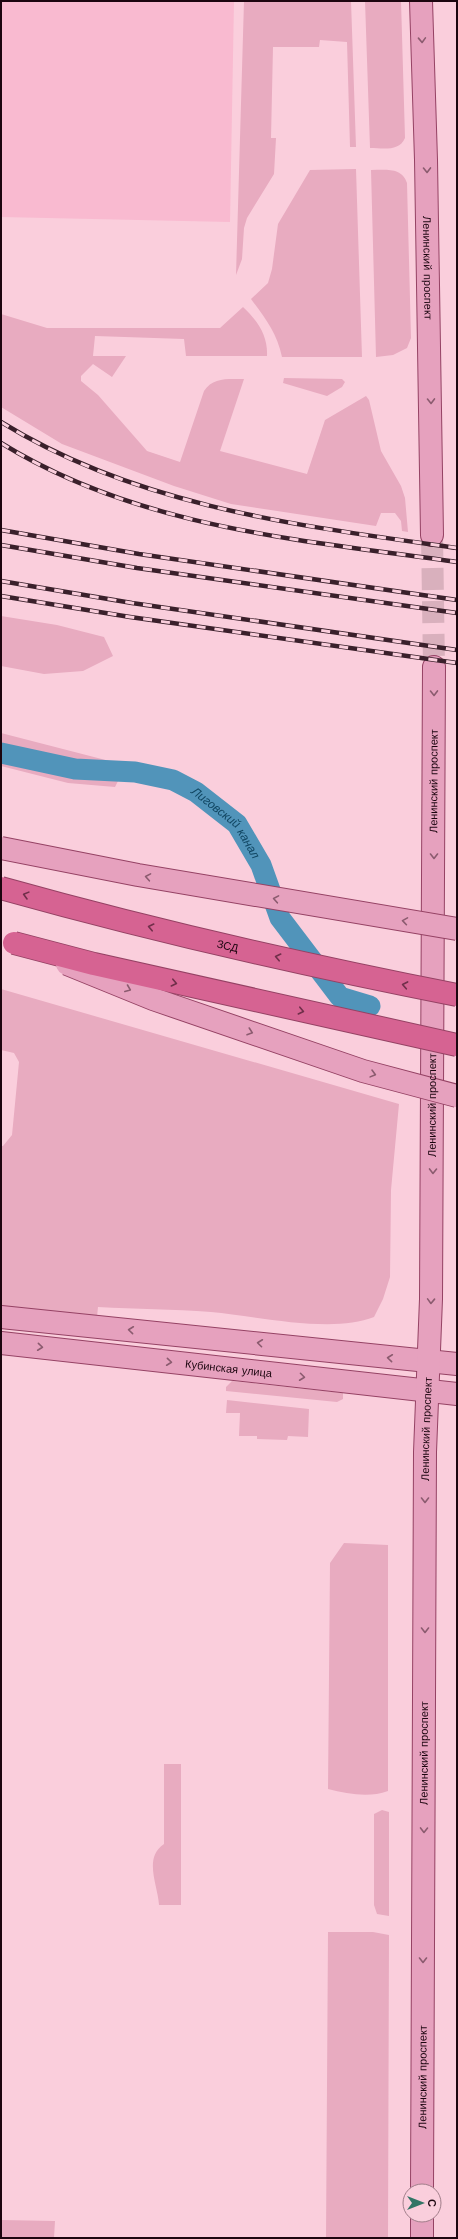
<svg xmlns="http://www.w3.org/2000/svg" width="458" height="2239" viewBox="0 0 458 2239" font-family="'Work Sans',sans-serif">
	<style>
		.built { fill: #f9bad0 }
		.green { fill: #e8abc0 }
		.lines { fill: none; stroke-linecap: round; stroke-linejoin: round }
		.canal { stroke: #5194ba; stroke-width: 21 }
		.major-tunnel { stroke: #d9b0bd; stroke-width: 22; stroke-dasharray: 22 11; stroke-linecap: butt }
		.major-casing { stroke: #954264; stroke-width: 24 }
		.major { stroke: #e6a1be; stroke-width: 22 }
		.rail-casing { stroke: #3a202b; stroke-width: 4.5 }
		.rail { stroke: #facedc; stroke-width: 3; stroke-dasharray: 9; stroke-linecap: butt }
		.major-bridge-casing { stroke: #954264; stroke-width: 24; stroke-linecap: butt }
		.highway-bridge-casing { stroke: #954264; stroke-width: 24; stroke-linecap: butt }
		.major-bridge { stroke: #e6a1be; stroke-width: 22 }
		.highway-bridge { stroke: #d66392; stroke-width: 22 }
		.oneway { stroke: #8b5b6f }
		.oneway2 { stroke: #702f4a }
		.labels { text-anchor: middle; stroke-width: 3.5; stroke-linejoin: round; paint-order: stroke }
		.street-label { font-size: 11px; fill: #1c050f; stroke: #facedc }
		.water-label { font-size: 12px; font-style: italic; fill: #114662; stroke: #facedc }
	</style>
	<rect width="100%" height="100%" fill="#facedc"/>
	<path class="built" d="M 1,1 L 234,1 L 230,222 L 1,217 Z"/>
	<path class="green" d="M 244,1 L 351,1 L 356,147 L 350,147 L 347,42 L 320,40 L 319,47 L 273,47 L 271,138 L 276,138 L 274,174 L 247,218 L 244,228 L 242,259 L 236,275 Z
		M 365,1 L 401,1 L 405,138 C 399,152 383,148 370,148 Z
		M 356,169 L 362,357 L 282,357 C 277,333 265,318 251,299 L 268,283 L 272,269 L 278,224 L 310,170 Z
		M 371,170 C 385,170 402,167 407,183 L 411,338 L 407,348 L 393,355 L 376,357 Z
		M 243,307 C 258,321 268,336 267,356 L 186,356 L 184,339 L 95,336 L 93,356 L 126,356 L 112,377 L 93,364 L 81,376 L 81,381 L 98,395 L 147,451 L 180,462 L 204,391 C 213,377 228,379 244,379 L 220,451 L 307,474 L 325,420 L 366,396 L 369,400 L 381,451 L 401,486 L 405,498 L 408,532 L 402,531 L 401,521 L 395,513 L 381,513 L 376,526 L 231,504 L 174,486 L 62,444 L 1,407 L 1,314 L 47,328 L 220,328 Z
		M 284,378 L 342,379 L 345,382 L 342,387 L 327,396 L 283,383 Z
		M 1,616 L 57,625 L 104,637 L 113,656 L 83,671 L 44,674 L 1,666 Z
		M 1,733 L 121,764 L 123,771 L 115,787 L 68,783 L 1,766 Z
		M 1,989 L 399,1104 L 391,1190 L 390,1277 L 383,1299 L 374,1317 C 332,1334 257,1316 211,1312 C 173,1309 136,1309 98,1307 L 97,1317 L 1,1307 L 1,1146 L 3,1146 L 12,1135 L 19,1062 L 14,1053 L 1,1050 Z
		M 232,1381 L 343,1393 L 343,1399 L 337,1402 L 226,1391 L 226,1387 Z
		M 227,1400 L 309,1409 L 308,1437 L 288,1436 L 287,1440 L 257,1439 L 257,1436 L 239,1436 L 240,1413 L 226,1413 Z
		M 344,1543 L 388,1545 L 388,1791 C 369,1798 348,1794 328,1789 L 330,1563 Z
		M 164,1764 L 181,1764 L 181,1905 L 159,1905 C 158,1885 143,1858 164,1844 Z
		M 382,1810 L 389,1812 L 389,1916 L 377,1914 L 374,1905 L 374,1814 Z
		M 328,1932 L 373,1932 L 389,1935 L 388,2238 L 326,2238 Z
		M 1,2220 L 55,2221 L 54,2238 L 1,2238 Z"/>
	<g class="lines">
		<path class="canal" id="s1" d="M 1,753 L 75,769 L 135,772 L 173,780 L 196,792 L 237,824 L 261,865 L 280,918 L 340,997 L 370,1006"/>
		<path class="major-tunnel" d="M 432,535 L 434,667"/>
		<g class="major-casing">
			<g id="major">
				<path id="s2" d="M 421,1 L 426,160 L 432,535"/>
				<path d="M 1,1317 L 457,1364"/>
				<path id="s3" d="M 1,1343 L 457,1394"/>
				<path id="s4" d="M 422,2191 L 425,1452 L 431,1299 L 434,667"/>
				<path d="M 422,2238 L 422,2215"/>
			</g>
		</g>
		<use href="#major" class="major"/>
		<g class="rail-casing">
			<path id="rail" d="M 1,422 C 138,507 301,526 457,548
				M 1,443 C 138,528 301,540 457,562
				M 1,530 L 139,554 L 457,600
				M 1,545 L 137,568 L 457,613
				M 1,581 L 132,603 L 457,650
				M 1,596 L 130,617 L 457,663"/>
		</g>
		<use href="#rail" class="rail"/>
		<g class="major-bridge-casing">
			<path id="major-bridge" d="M 1,848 L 138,875 L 457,929
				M 67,964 L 153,999 L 363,1071 L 457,1096"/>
		</g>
		<g class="highway-bridge-casing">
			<g id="highway-bridge">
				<path id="s5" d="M 1,888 C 151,930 304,965 457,995"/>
				<path d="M 14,943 L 94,964 L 457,1045"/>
			</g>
		</g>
		<use href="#major-bridge" class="major-bridge"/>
		<use href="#highway-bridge" class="highway-bridge"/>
	</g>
	<defs><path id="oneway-chevron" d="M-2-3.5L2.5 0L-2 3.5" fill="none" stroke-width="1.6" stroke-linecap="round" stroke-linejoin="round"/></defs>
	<g class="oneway">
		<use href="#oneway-chevron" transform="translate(422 40) rotate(88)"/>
		<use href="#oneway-chevron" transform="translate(427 170) rotate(89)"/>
		<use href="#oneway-chevron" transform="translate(431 401) rotate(89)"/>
		<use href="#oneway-chevron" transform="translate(434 693) rotate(89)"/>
		<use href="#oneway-chevron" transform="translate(434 856) rotate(90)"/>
		<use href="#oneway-chevron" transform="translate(148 877) rotate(-170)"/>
		<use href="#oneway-chevron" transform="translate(276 899) rotate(-170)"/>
		<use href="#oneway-chevron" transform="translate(405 921) rotate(-171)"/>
		<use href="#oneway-chevron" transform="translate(128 989) rotate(22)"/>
		<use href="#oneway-chevron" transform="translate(250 1032) rotate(19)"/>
		<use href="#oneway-chevron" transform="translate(373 1074) rotate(15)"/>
		<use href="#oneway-chevron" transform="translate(433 1171) rotate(91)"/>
		<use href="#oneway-chevron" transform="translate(431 1301) rotate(92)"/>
		<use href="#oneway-chevron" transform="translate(131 1330) rotate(-174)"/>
		<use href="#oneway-chevron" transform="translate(260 1343) rotate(-173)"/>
		<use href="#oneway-chevron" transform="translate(40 1347) rotate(6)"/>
		<use href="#oneway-chevron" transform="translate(390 1358) rotate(-174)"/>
		<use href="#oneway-chevron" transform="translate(169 1362) rotate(6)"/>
		<use href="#oneway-chevron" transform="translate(302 1377) rotate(7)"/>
		<use href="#oneway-chevron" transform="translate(425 1500) rotate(90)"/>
		<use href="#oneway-chevron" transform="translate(425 1630) rotate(90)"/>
		<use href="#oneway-chevron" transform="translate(424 1830) rotate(91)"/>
		<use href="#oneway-chevron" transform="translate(423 1960) rotate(90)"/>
	</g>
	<g class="oneway2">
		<use href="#oneway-chevron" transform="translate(26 895) rotate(-165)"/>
		<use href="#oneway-chevron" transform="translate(151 927) rotate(-167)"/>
		<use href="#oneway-chevron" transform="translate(278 957) rotate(-167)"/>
		<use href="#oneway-chevron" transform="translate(174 983) rotate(13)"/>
		<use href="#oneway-chevron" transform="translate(405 985) rotate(-169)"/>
		<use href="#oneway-chevron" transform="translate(301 1011) rotate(13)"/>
	</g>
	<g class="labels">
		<g class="street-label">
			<text dy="4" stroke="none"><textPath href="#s2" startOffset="267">Ленинский проспект</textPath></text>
			<text dy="4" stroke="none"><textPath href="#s4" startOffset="1410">Ленинский проспект</textPath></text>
			<text dy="4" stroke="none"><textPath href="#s5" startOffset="234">ЗСД</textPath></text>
			<text dy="4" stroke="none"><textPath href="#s4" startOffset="1086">Ленинский проспект</textPath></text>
			<text dy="4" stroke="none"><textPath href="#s3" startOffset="229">Кубинская улица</textPath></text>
			<text dy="4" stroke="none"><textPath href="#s4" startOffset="762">Ленинский проспект</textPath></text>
			<text dy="4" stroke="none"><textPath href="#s4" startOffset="438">Ленинский проспект</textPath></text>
			<text dy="4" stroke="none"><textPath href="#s4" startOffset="114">Ленинский проспект</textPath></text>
		</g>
		<g class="water-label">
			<text dy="4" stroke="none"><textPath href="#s1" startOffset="244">Лиговский канал</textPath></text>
		</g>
	</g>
	<rect width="458" height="2239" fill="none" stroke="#1c050f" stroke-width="4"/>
	<g transform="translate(422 2203) rotate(90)"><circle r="19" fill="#facedc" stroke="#a17e8a"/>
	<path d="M0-3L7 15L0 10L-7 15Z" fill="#327566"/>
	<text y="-6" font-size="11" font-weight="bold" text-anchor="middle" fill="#1c050f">С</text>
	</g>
</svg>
